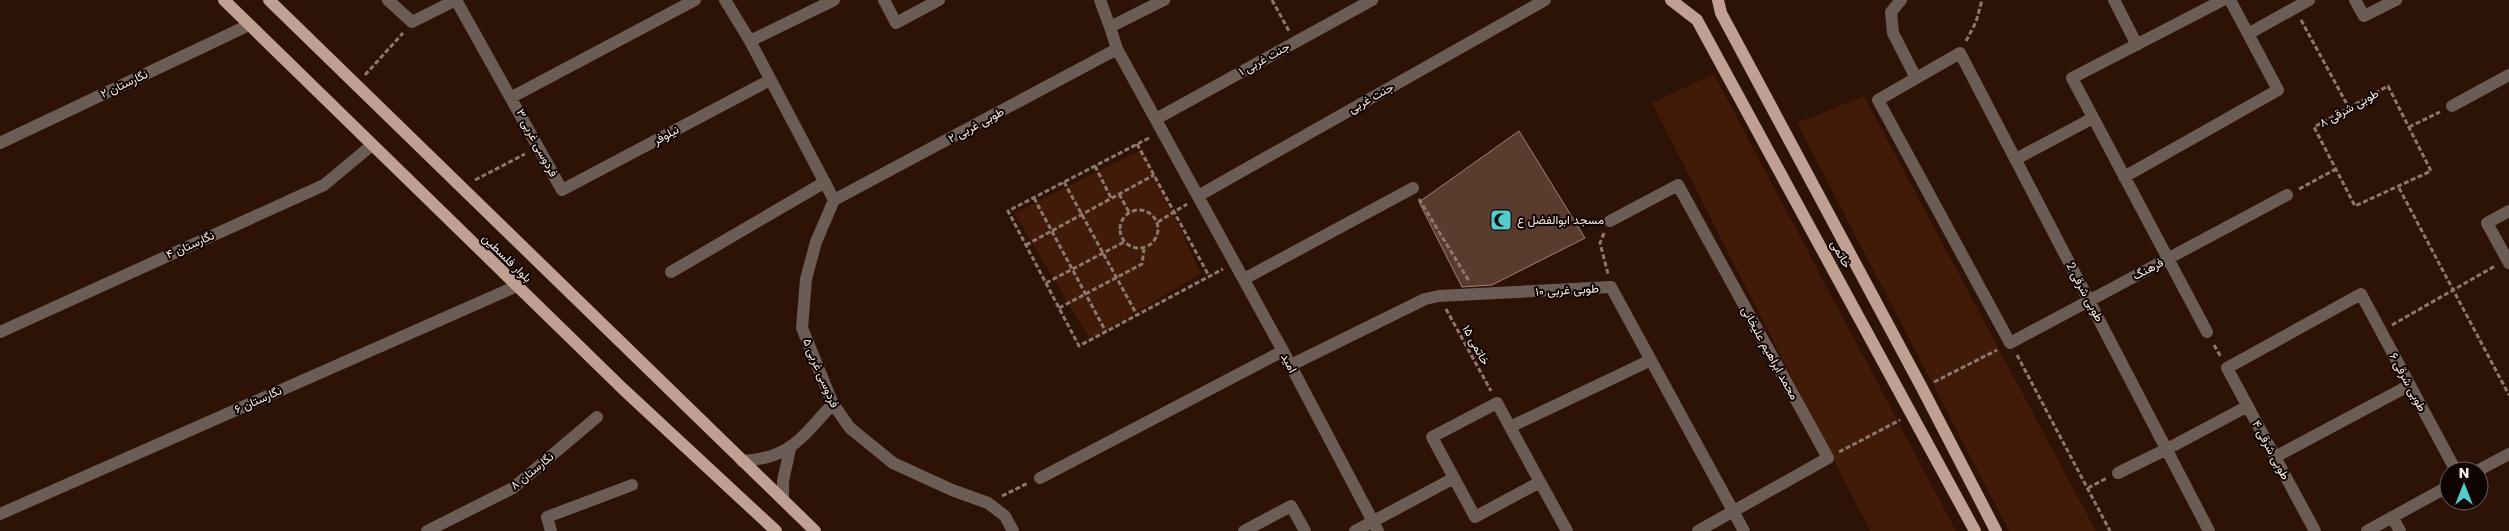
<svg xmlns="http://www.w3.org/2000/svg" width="2509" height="531" viewBox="0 0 2509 531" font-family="Poppins,Vazirmatn,sans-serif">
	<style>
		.green { fill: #411a08 }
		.building { fill: #5a3c2f; stroke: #a38072 }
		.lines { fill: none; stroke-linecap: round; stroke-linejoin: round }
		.path { stroke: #8d776e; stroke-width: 3; stroke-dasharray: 5 2.5; stroke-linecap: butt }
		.minor { stroke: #6b5d56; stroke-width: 12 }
		.major { stroke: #bfa093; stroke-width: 12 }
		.labels { text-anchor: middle; stroke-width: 4; stroke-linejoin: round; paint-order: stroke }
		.street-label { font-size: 12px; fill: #fcece6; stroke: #0d0301 }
		.poi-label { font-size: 12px; fill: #fcece6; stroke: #0d0301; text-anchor: start }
	</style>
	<rect width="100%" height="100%" fill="#2d1206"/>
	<path class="green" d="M 1714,74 L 1956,531 L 1870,531 L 1652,103 Z
		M 1864,96 L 2096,531 L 2009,531 L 1797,123 Z
		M 1143,149 L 1201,274 L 1090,339 L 1014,213 Z"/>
	<path class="building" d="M 1519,131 L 1585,238 L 1492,285 L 1462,287 L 1419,202 Z"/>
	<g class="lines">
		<path class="path" d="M 1272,0 L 1289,31
			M 2301,20 L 2349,108
			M 1966,41 L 1976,22 L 1982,0
			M 365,75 L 403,33
			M 2388,86 L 2431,171 L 2355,206 L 2314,127 Z
			M 2409,127 L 2440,112
			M 1149,138 L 1008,211 L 1079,346 L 1223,269
			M 1137,144 L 1209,276
			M 1095,166 L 1111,198
			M 475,180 L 525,154
			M 1064,182 L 1137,315
			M 2399,188 L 2509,395
			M 2299,189 L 2336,169
			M 1119,194 L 1129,212
			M 1034,198 L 1106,332
			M 1419,199 L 1469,281
			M1120 229a19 19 0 1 1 38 0a19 19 0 1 1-38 0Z
			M 1158,222 L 1187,204
			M 1604,233 L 1600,243 L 1608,274
			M 1026,245 L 1154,175
			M 1046,283 L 1124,242
			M 1059,308 L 1142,264 L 1144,249
			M 1446,309 L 1491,391
			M 2392,325 L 2495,266
			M 2214,345 L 2221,357
			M 2017,355 L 2110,531
			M 1934,382 L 1997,350
			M 1839,452 L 1900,420
			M 2088,488 L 2107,478
			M 1002,496 L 1028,483"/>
		<path class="minor" d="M 388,0 L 412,22 L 456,0
			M 456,0 L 562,190 L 770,80
			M 725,0 L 750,41 L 834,200 L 816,242 L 806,279 L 802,328 L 833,404 L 850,428 L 893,463 L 952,490 L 988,503 L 1005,516 L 1013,531
			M 884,0 L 896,23 L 939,0
			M 1100,0 L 1110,27
			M 1164,0 L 1110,27 L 1117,49 L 1283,351 L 1378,531
			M 1901,0 L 1891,12 L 1893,33 L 1916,78
			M 2114,0 L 2137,45
			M 2355,0 L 2364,16 L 2396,0
			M 2248,34 L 2309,0
			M 750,41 L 834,0
			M 512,97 L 695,0
			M 2452,106 L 2509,75
			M 1156,119 L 1372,0
			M 0,143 L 249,25
			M 2016,159 L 2093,118
			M 2124,177 L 2278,90 L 2230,0
			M 1198,196 L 1545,0
			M 834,200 L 1117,49
			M 2509,211 L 2487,223 L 2509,263
			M 1610,221 L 1678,185 L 1828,458 L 1698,531
			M 671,272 L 825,182
			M 1244,279 L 1413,188
			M 0,332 L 324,185 L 372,145
			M 2207,332 L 2072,78 L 2223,0
			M 1291,365 L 1425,299 L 1439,296 L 1611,287 L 1744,531
			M 1497,403 L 1540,482 L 1475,517 L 1432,437 Z
			M 1510,427 L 1651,360
			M 2275,457 L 2410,385
			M 742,461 C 792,458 800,438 833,404
			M 2477,471 L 2509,454
			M 2118,473 L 2167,449 L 2248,406
			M 1040,478 L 1283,351
			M 1540,482 L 1567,531
			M 783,500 L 783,481 L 790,449
			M 0,514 L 517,286
			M 2392,517 L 2400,531
			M 427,531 L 513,488 L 597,417
			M 551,531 L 547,517 L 632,485
			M 1244,531 L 1291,506 L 1305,531
			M 1355,531 L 1454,478
			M 2209,531 L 1960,53 L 1878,100 L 2010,343 L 2287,195
			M 2315,531 L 2227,368 L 2361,294 L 2456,471
			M 2367,531 L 2449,486"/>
		<path class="major" d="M 224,0 L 623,389 L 776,531
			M 269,0 L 815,531
			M 1671,0 L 1697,20 L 1975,531
			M 1718,0 L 1721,13 L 1922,388 L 1996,531"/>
	</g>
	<defs>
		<g id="mosque-square" transform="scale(1.125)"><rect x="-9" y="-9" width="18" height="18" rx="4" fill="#53cdcb" stroke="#0d0301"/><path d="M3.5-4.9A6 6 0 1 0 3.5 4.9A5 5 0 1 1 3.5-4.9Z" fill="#111"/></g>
	</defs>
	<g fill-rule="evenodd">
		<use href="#mosque-square" x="1501" y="220"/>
	</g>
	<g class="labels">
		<g class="street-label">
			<text transform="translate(1264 59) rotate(-29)" y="4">جنت غربی ۱</text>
			<text transform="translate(124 84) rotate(-25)" y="4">نگارستان ۲</text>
			<text transform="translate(1371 98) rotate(-29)" y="4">جنت غربی</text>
			<text transform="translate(2349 108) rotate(-29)" y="4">طوبی شرقی ۸</text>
			<text transform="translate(976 125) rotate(-28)" y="4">طوبی غربی ۲</text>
			<text transform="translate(666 135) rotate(-28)" y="4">نیلوفر</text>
			<text transform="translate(537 143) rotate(62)" y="4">فردوسی غربی ۳</text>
			<text transform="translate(190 245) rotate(-24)" y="4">نگارستان ۴</text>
			<text transform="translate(1841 254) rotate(61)" y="4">خاتمی</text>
			<text transform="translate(507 258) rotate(44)" y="4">بلوار فلسطین</text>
			<text transform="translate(2148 269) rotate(-28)" y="4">فرهنگ</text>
			<text transform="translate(1567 290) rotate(-3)" y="4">طوبی غربی ۱۰</text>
			<text transform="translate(2085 292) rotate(62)" y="4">طوبی شرقی 2</text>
			<text transform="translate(1476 345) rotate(61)" y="4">خاتمی ۱۵</text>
			<text transform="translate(1770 353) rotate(61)" y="4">محمد ابراهیم علیخانی</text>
			<text transform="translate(1289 363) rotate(62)" y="4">امید</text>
			<text transform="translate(821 373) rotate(67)" y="4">فردوسی غربی ۵</text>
			<text transform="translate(2408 382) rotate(62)" y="4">طوبی شرقی ۶</text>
			<text transform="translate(258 400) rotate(-24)" y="4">نگارستان ۶</text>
			<text transform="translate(2271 450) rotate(62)" y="4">طوبی شرقی ۴</text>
			<text transform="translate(532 471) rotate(-39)" y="4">نگارستان ۸</text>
		</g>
		<g class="poi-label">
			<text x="1517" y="224">مسجد ابوالفضل ع</text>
		</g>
	</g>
	<g transform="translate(2464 486)"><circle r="24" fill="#0d0301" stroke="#6d605d"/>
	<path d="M0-4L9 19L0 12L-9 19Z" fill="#53cdcb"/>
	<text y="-8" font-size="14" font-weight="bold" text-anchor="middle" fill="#fcece6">N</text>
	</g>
</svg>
